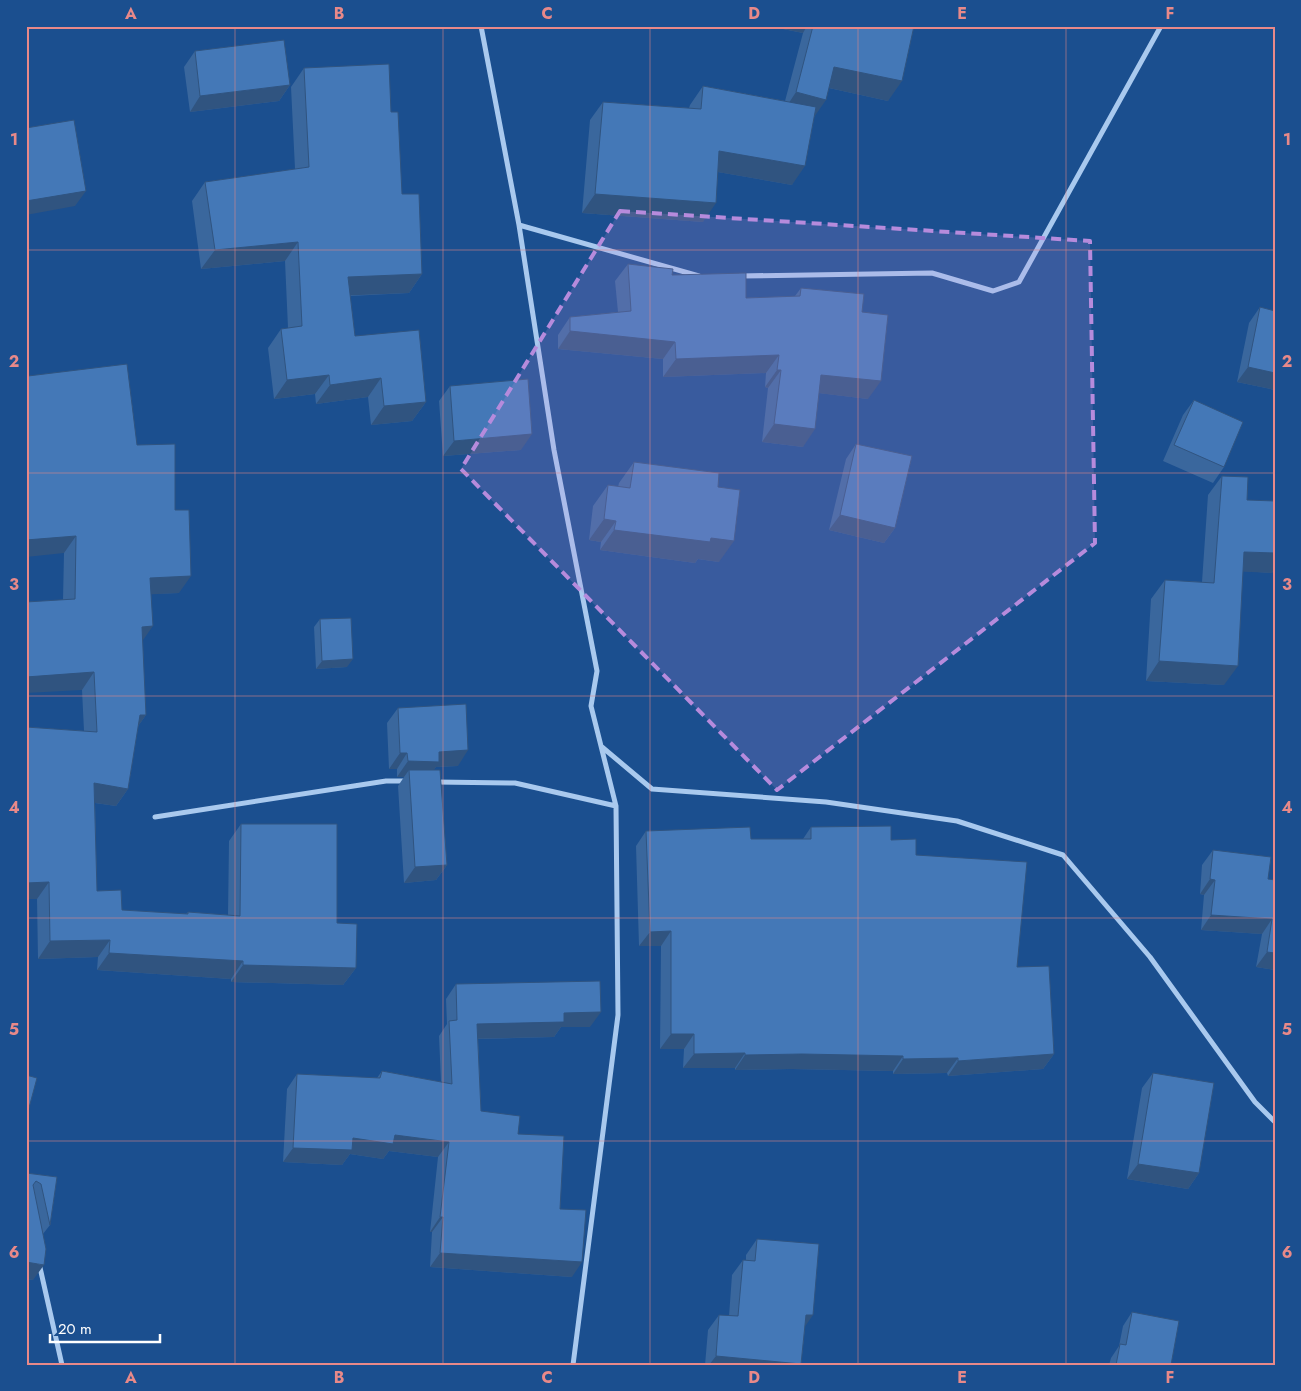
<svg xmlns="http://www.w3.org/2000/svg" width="1301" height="1391" viewBox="0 0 1301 1391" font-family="Jost,sans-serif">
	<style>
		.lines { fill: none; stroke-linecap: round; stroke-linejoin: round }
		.minor { stroke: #a9c9ee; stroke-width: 5 }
		.wall { fill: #3a679d }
		.shaded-wall { fill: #305480 }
		.building { fill: #4478b7; stroke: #305480 }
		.marked { fill: #b68bdc; fill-opacity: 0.2; stroke: #b68bdc; stroke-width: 4; stroke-dasharray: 10 6; stroke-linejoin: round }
		.grid { fill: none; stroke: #e88989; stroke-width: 1; stroke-opacity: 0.55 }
		.neatline { fill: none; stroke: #e88989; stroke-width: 2 }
		.grid-label { font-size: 16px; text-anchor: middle; font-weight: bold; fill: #e88989 }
	</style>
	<rect width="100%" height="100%" fill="#1b4f8f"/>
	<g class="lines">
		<path class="minor" d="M 481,26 L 519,225 L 554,450 L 597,671 L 591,706 L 616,806 L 618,1015 L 573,1365
			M 519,225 L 699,276
			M 740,276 L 932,273 L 993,291 L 1019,282 L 1161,26
			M 602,747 L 652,789 L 826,802 L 957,821 L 1063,855 L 1150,957 L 1255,1102 L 1275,1122
			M 436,782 L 515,783 L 616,806
			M 155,817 L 386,781 L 408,781
			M 39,1263 L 62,1365"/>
	</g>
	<path class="wall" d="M 768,26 L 914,26 L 888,101 L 829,88 L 814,117 L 792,185 L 718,172 L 703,222 L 582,213 L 590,120 L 603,102 L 689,108 L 690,105 L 703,86 L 785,101 L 803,33 Z
		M 195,51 L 290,85 L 279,101 L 190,112 L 184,67 Z
		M 304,68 L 391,112 L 402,194 L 422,274 L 409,293 L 350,296 L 355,336 L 426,402 L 412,421 L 371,425 L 368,397 L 316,404 L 315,394 L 274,399 L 268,348 L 281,329 L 288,328 L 285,261 L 201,269 L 192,201 L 205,182 L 295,169 L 291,87 Z
		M 628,264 L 672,275 L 746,298 L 795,296 L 801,288 L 862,312 L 868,399 L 819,393 L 803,447 L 762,442 L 768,388 L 765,387 L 766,373 L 663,377 L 663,359 L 558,349 L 558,335 L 570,317 L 618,312 L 615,281 Z
		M 1260,307 L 1275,390 L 1237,382 L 1249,323 Z
		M 28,376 L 137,445 L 175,510 L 179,593 L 151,594 L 142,641 L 146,715 L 138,726 L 128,789 L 116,806 L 95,803 L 97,891 L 122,910 L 186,914 L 188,912 L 228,915 L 229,841 L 241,824 L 337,923 L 356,968 L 343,985 L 231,982 L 231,979 L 97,970 L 98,957 L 38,959 L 37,899 L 26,899 L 26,727 L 84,731 L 82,690 L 63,600 L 64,553 Z
		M 450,386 L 521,450 L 443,456 L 439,401 Z
		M 1194,400 L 1224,467 L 1213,483 L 1163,461 L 1183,415 Z
		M 856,444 L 895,528 L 884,543 L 829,530 L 846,459 Z
		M 634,462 L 718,487 L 719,562 L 698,559 L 695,563 L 600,550 L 601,542 L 589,540 L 593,506 L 608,485 L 618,487 L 619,483 Z
		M 1222,476 L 1247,500 L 1275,501 L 1275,572 L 1273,571 L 1272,573 L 1243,571 L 1224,685 L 1146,681 L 1151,599 L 1165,580 L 1202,582 L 1208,495 Z
		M 320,619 L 347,667 L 316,669 L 314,627 Z
		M 398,708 L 458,766 L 436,767 L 433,770 L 447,865 L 436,880 L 404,883 L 398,786 L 404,777 L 397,777 L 397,769 L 389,769 L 387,723 Z
		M 811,827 L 891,840 L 916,855 L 1017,967 L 1054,1054 L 1043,1069 L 948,1076 L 947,1073 L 893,1074 L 893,1071 L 791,1069 L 735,1070 L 735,1068 L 683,1068 L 684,1049 L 660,1049 L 661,946 L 639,946 L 636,846 L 646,831 L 751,839 L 803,839 Z
		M 1213,850 L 1268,879 L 1275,880 L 1275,970 L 1256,967 L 1262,934 L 1201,930 L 1204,895 L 1200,894 L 1202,865 Z
		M 456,984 L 590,1027 L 561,1027 L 554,1037 L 478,1039 L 481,1111 L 518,1134 L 560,1209 L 572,1277 L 430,1267 L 432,1232 L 430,1232 L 438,1157 L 389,1151 L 383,1159 L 350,1154 L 342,1165 L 283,1162 L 287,1089 L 297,1074 L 377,1078 L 382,1071 L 441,1082 L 439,1036 L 447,1024 L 446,999 Z
		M 1153,1073 L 1199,1173 L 1188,1189 L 1127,1179 L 1142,1088 Z
		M 26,1173 L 57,1177 L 50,1225 L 43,1234 L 33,1280 L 26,1279 Z
		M 757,1239 L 805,1327 L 801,1364 L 800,1365 L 705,1365 L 708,1330 L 719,1315 L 729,1316 L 732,1275 L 743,1260 L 746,1260 L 746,1255 Z
		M 1132,1312 L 1171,1365 L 1109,1365 L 1111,1358 L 1119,1346 L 1123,1326 Z"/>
	<path class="shaded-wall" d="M 768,26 L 807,26 L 803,33 Z
		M 834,67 L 902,81 L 888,101 L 820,86 Z
		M 290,85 L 279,101 L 190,112 L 200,96 Z
		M 796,92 L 826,100 L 812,120 L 783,112 Z
		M 719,151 L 805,166 L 792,185 L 706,170 Z
		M 86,191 L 75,206 L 26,215 L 26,201 Z
		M 595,194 L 716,203 L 703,222 L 582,213 Z
		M 298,242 L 285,261 L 201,269 L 215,250 Z
		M 422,274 L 409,293 L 334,296 L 348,277 Z
		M 570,331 L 675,342 L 663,359 L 558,349 Z
		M 779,355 L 766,373 L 663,377 L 676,359 Z
		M 1248,367 L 1275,373 L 1275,390 L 1237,382 Z
		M 777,370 L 781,370 L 768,388 L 765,387 Z
		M 329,375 L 315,394 L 274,399 L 287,380 Z
		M 821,375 L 881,381 L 868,399 L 809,392 Z
		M 381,378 L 368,397 L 316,404 L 330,385 Z
		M 426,402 L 412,421 L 371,425 L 384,406 Z
		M 774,424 L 815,429 L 803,447 L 762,442 Z
		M 532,434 L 521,450 L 443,456 L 454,441 Z
		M 840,515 L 895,528 L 884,543 L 829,530 Z
		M 604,519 L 616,521 L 601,542 L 589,540 Z
		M 614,530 L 711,538 L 734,541 L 719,562 L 698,559 L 695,563 L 600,550 Z
		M 76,536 L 64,553 L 26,557 L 26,540 Z
		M 1244,552 L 1275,553 L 1275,572 L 1273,571 L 1272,573 L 1231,571 Z
		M 191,576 L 179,593 L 138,595 L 150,578 Z
		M 153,626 L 141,643 L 142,627 Z
		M 353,659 L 347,667 L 316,669 L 322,661 Z
		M 1159,661 L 1238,666 L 1224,685 L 1146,681 Z
		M 94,672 L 82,690 L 26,693 L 26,677 Z
		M 140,715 L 146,715 L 134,732 Z
		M 468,750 L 458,766 L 436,767 L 429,777 L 409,770 L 404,777 L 397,777 L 408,761 L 439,752 Z
		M 400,753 L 407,753 L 397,769 L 389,769 Z
		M 94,783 L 128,789 L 116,806 L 82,801 Z
		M 447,865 L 436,880 L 404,883 L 415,867 Z
		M 1210,879 L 1215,880 L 1204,895 L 1200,894 Z
		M 49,882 L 37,899 L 26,899 L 26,883 Z
		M 1211,915 L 1272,919 L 1262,934 L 1201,930 Z
		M 671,931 L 661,946 L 639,946 L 650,932 Z
		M 110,940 L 98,957 L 38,959 L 50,941 Z
		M 1267,952 L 1275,953 L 1275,970 L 1256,967 Z
		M 109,953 L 243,961 L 231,979 L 97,970 Z
		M 243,965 L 356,968 L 343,985 L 231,982 Z
		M 601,1012 L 590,1027 L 561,1027 L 554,1037 L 467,1039 L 477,1024 L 564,1013 Z
		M 671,1034 L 694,1034 L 684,1049 L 660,1049 Z
		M 745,1053 L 735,1068 L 683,1068 L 694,1054 Z
		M 802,1054 L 903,1056 L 893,1071 L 791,1069 L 735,1070 L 745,1055 Z
		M 1054,1054 L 1043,1069 L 948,1076 L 958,1061 Z
		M 958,1058 L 947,1073 L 893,1074 L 903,1059 Z
		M 395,1135 L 449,1142 L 438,1157 L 389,1151 L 383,1159 L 350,1154 L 342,1165 L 283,1162 L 293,1148 L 353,1138 Z
		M 1138,1164 L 1199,1173 L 1188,1189 L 1127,1179 Z
		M 440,1217 L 443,1217 L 432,1232 L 430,1232 Z
		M 440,1253 L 582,1262 L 572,1277 L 430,1267 Z
		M 26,1262 L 44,1265 L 33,1280 L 26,1279 Z
		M 806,1315 L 813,1315 L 802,1331 Z
		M 716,1356 L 801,1364 L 800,1365 L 709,1365 Z"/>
	<path class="building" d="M 813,26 L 914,26 L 902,81 L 834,67 L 826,100 L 796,92 Z
		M 284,40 L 290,85 L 200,96 L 195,51 Z
		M 389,64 L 391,112 L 398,112 L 402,194 L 419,194 L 422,274 L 348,277 L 355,336 L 419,330 L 426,402 L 384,406 L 381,378 L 330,385 L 329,375 L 287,380 L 281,329 L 302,326 L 298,242 L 215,250 L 205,182 L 309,167 L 304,68 Z
		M 703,86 L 816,107 L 805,166 L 719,151 L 716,203 L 595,194 L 603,102 L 701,109 Z
		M 74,120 L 86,191 L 26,201 L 26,128 Z
		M 628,264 L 673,269 L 672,275 L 746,273 L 746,298 L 800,296 L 801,288 L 864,294 L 862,312 L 888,315 L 881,381 L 821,375 L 815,429 L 774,424 L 781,370 L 777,370 L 779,355 L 676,359 L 675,342 L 570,331 L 570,317 L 631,311 Z
		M 1260,307 L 1275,311 L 1275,373 L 1248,367 Z
		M 26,345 L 28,376 L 127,364 L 137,445 L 175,444 L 175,510 L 189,510 L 191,576 L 150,578 L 153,626 L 142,627 L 146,715 L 140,715 L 128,789 L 94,783 L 97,891 L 121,890 L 122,910 L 188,914 L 188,912 L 240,916 L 241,824 L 337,824 L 337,923 L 357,924 L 356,968 L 243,965 L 243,961 L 109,953 L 110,940 L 50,941 L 49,882 L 26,883 L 26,727 L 97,732 L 94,672 L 26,677 L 26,602 L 75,599 L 76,536 L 26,540 Z
		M 528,379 L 532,434 L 454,441 L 450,386 Z
		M 1194,400 L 1243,422 L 1224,467 L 1174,445 Z
		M 856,444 L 912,456 L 895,528 L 840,515 Z
		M 634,462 L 719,473 L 718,487 L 740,490 L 734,541 L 711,538 L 710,542 L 614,530 L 616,521 L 604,519 L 608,485 L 630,488 Z
		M 1222,476 L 1248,477 L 1247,500 L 1275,501 L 1275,553 L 1244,552 L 1238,666 L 1159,661 L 1165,580 L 1214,583 Z
		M 351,618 L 353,659 L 322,661 L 320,619 Z
		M 466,704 L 468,750 L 439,752 L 439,762 L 408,761 L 407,753 L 400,753 L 398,708 Z
		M 409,770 L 440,770 L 447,865 L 415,867 Z
		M 891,826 L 891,840 L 916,839 L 916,855 L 1027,862 L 1017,967 L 1049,966 L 1054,1054 L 958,1061 L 958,1058 L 903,1059 L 903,1056 L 802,1054 L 745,1055 L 745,1053 L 694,1054 L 694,1034 L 671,1034 L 671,931 L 650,932 L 646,831 L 750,827 L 751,839 L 811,839 L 811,827 Z
		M 1213,850 L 1271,857 L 1268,879 L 1275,880 L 1275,953 L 1267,952 L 1272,919 L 1211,915 L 1215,880 L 1210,879 Z
		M 600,981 L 601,1012 L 564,1013 L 564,1022 L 477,1024 L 481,1111 L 520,1116 L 518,1134 L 564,1136 L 560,1209 L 586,1210 L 582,1262 L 440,1253 L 443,1217 L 440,1217 L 449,1142 L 395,1135 L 393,1144 L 353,1138 L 352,1150 L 293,1148 L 297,1074 L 380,1078 L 382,1071 L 452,1084 L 449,1021 L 457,1020 L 456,984 Z
		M 1153,1073 L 1214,1083 L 1199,1173 L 1138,1164 Z
		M 26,1075 L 37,1078 L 26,1119 Z
		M 26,1173 L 57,1177 L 50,1225 L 41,1184 L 36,1181 L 33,1185 L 46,1249 L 44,1265 L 26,1262 Z
		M 757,1239 L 819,1244 L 813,1315 L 806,1315 L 801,1364 L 716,1356 L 719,1315 L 738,1316 L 743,1260 L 755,1261 Z
		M 1132,1312 L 1179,1321 L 1171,1365 L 1116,1365 L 1120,1344 L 1126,1345 Z
		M 26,1362 L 38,1365 L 26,1365 Z"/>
	<path class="marked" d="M 620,211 L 1090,241 L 1095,543 L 777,790 L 461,469 Z"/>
	<path class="grid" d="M 235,26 L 235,1365M 443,26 L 443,1365M 650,26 L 650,1365M 858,26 L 858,1365M 1066,26 L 1066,1365M 26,250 L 1275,250M 26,473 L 1275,473M 26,696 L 1275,696M 26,918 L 1275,918M 26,1141 L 1275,1141"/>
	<rect width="1301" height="1391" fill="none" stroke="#1b4f8f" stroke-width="55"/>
	<path d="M50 1334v8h110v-8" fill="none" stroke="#ffffff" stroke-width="2.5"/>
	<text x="58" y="1334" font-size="15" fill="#ffffff" stroke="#1b4f8f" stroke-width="4" paint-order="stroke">20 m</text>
	<rect x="28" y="28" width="1246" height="1336" class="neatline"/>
	<g class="grid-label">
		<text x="131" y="19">A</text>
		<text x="339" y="19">B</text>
		<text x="547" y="19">C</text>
		<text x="754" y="19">D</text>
		<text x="962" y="19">E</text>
		<text x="1170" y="19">F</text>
		<text x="14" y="145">1</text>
		<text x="1287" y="145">1</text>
		<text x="14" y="367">2</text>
		<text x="1287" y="367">2</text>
		<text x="14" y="590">3</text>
		<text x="1287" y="590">3</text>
		<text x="14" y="813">4</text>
		<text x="1287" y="813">4</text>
		<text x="14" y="1035">5</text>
		<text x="1287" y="1035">5</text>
		<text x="14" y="1258">6</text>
		<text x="1287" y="1258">6</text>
		<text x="131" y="1383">A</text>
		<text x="339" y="1383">B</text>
		<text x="547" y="1383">C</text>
		<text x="754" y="1383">D</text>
		<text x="962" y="1383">E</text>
		<text x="1170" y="1383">F</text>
	</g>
</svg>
